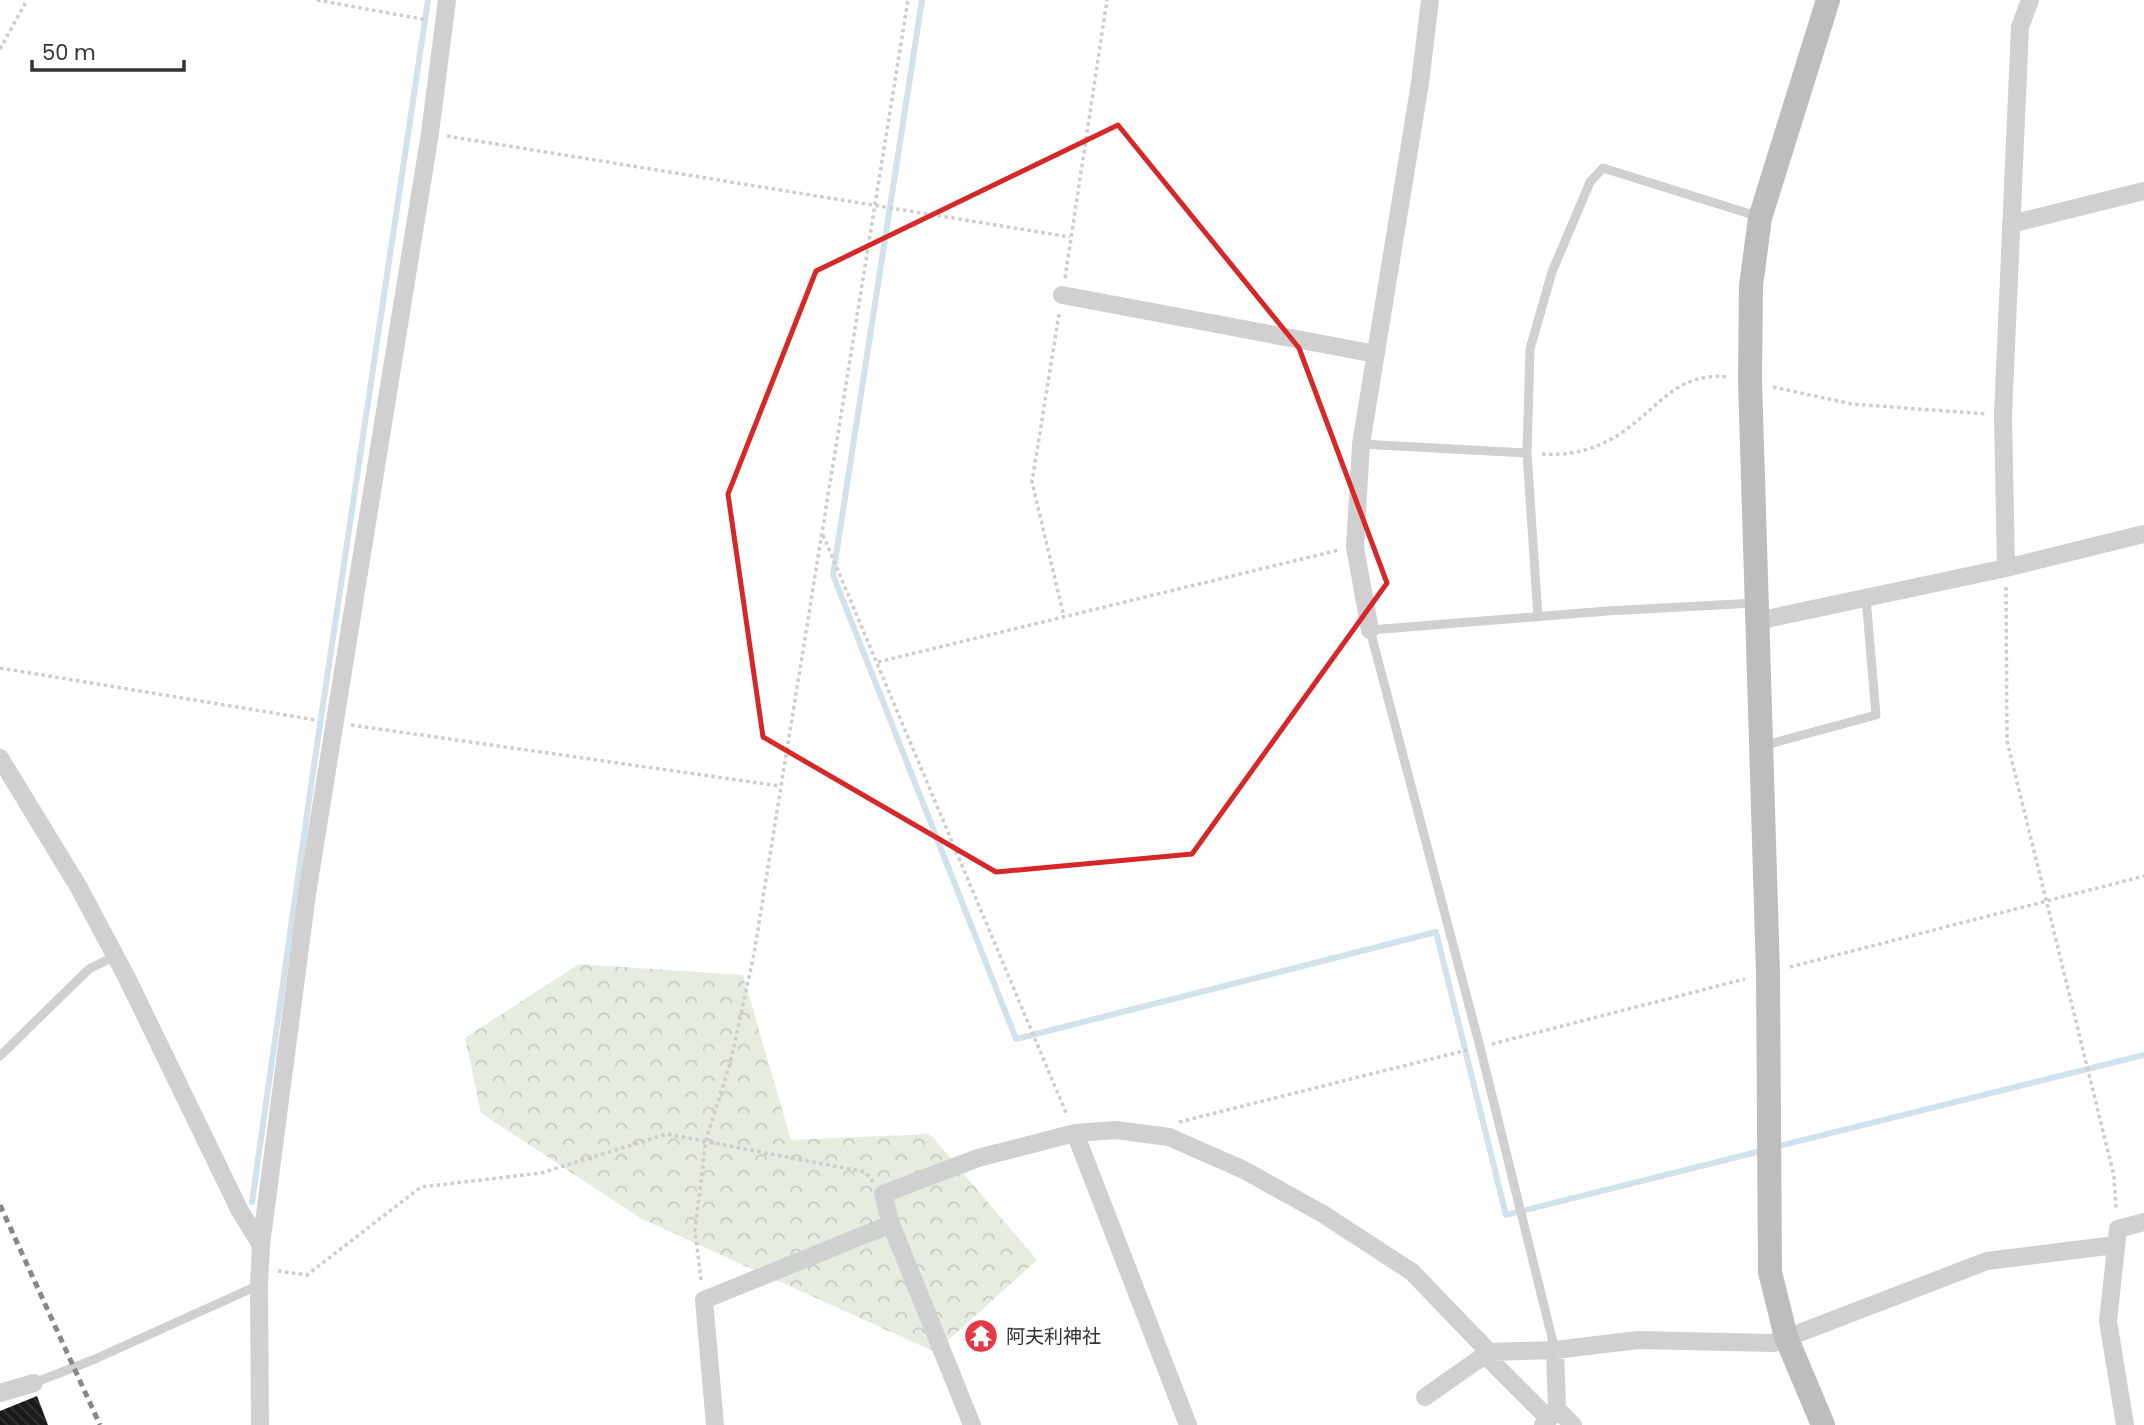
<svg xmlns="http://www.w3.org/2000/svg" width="2144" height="1425" viewBox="0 0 2144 1425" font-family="Poppins,'Noto Sans JP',sans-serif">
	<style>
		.forest { fill: url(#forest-crowns) }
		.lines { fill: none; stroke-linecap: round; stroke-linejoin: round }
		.stream { stroke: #cfe2ee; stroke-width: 6 }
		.building { fill: url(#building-back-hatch) }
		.path { stroke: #cdcdcd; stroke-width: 3.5; stroke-dasharray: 3.5 3.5; stroke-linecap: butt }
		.lane { stroke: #d0d0d0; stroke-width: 9 }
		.street { stroke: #d0d0d0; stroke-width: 18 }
		.secondary { stroke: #bdbdbd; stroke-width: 24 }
		.rail { stroke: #888; stroke-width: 5; stroke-dasharray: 7 5; stroke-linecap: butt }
		.marked { fill: none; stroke: #d62828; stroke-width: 5; stroke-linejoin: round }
		.labels { text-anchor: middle; stroke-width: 7; stroke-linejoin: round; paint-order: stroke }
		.poi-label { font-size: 19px; fill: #333; stroke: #fff; text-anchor: start }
	</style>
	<defs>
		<pattern id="forest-crowns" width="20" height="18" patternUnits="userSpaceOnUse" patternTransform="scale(1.75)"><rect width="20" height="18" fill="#e6ecdf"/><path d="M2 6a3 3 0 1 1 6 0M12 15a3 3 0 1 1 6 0" fill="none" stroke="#c6cbc0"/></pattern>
		<pattern id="building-back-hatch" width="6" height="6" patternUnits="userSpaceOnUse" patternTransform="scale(1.75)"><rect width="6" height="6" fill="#1a1a1a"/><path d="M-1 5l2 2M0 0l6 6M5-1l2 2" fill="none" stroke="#333"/></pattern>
	</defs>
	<rect width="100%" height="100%" fill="#fff"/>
	<path class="forest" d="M 579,964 L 743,975 L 791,1140 L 930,1134 L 1037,1260 L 935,1352 L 640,1218 L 481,1113 L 465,1038 Z"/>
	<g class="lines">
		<path class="stream" d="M 922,0 L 833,575 L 1016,1039 L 1436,932 L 1506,1215 L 1765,1150
			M 1775,1147 L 2144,1055
			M 252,1202 L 313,772 L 428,0"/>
	</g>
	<path class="building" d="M 37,1396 L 48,1425 L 0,1425 L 0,1411 Z"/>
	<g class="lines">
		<path class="path" d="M 317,0 L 427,20
			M 0,49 L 27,0
			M 447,136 L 1070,237
			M 1065,278 L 1107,0
			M 1059,314 L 1032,482 L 1064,617
			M 1773,387 L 1852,404 L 1986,414
			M 1542,454 C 1572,456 1599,449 1624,431 C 1660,406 1677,372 1728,377
			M 823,535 L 1067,1115
			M 2006,587 L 2007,741 L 2114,1176 L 2116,1210
			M 878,662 L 1339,550
			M 0,668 L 316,720
			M 351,725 L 780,786
			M 1790,967 L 2144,876
			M 1492,1044 L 1745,979
			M 1179,1122 L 1467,1050
			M 278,1271 L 307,1275 L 421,1187 L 541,1173 L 667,1134 L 865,1172 L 873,1182
			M 701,1280 L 695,1230 L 706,1140 L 731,1060 L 754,954 L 908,0"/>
		<path class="lane" d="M 1361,444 L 1527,453 L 1530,349 L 1552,272 L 1590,182 L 1603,168 L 1760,217
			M 1527,453 L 1538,617
			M 1762,746 L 1876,715 L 1866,598
			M 0,1056 L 89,969 L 115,956
			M 1555,1350 L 1480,1047 L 1370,630 L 1607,611 L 1755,603
			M 34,1383 L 95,1359 L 259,1285"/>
		<path class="street" d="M 2011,224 L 2144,191
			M 1062,295 L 1376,354
			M 2006,568 L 2003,415 L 2020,27 L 2030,0
			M 1757,621 L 2006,568 L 2144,534
			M 1370,630 L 1355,547 L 1361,444 L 1420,83 L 1430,0
			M 0,758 L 78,886 L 127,978 L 240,1211 L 261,1245
			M 1075,1133 L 1188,1425
			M 1485,1355 L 1549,1419
			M 0,1393 L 34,1383
			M 1425,1397 L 1489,1352
			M 1557,1409 L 1573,1425
			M 260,1425 L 259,1285 L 261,1245 L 307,894 L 430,133 L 447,0
			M 715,1425 L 704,1300 L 891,1224
			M 972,1425 L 891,1224 L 883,1194 L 978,1158 L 1075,1133 L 1116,1130 L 1169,1137 L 1244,1170 L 1323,1214 L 1412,1272 L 1489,1352 L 1555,1350 L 1638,1340 L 1773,1343 L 1987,1261 L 2115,1245
			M 1543,1425 L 1557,1409 L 1555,1350
			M 2125,1425 L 2108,1321 L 2118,1229 L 2144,1222"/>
		<path class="secondary" d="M 1823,1425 L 1786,1337 L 1770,1272 L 1768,973 L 1750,380 L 1751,286 L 1760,218 L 1828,0"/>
		<path class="rail" d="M 0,1205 L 100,1425"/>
	</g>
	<path class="marked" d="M 1118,125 L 1299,348 L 1387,583 L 1192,854 L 996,872 L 763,737 L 728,494 L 816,271 Z"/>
	<defs>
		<g id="temple-disc" transform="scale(1.75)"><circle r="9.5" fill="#e63946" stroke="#fff"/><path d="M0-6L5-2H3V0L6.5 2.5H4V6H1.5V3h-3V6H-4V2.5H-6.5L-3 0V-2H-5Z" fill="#fff"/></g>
	</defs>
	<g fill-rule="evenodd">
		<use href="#temple-disc" x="981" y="1336"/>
	</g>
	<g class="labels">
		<g class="poi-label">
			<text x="1006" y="1343">阿夫利神社</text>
		</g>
	</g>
	<path d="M32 60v10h152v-10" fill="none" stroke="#333333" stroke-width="3.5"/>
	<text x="42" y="60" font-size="21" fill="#333333" stroke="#ffffff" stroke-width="5" paint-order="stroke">50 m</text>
</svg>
